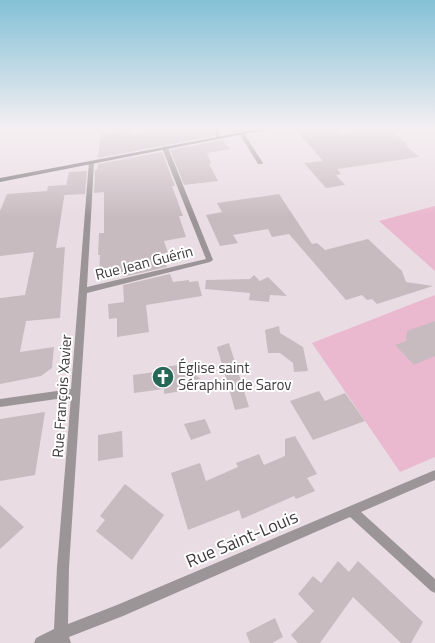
<svg xmlns="http://www.w3.org/2000/svg" width="435" height="643" viewBox="0 0 435 643" font-family="'Titillium Web',sans-serif">
	<style>
		.green { fill: #eab8cf }
		.building { fill: #c8bbc0 }
		.lines { fill: none; stroke-linecap: round; stroke-linejoin: round }
		.lane { fill: #9b9597; fill-rule: evenodd }
		.street { fill: #9b9597; fill-rule: evenodd }
		.secondary { fill: #797175; fill-rule: evenodd }
		.labels { text-anchor: middle; stroke-width: 4; stroke-linejoin: round; paint-order: stroke }
		.street-label { font-size: 15px; fill: #403b3d; stroke: #fff }
		.poi-label { font-size: 15px; fill: #403b3d; stroke: #fff; text-anchor: start }
		.near-street-label { font-size: 18px; fill: #403b3d; stroke: #fff }
	</style>
	<rect width="100%" height="100%" fill="#e9dce2"/>
	<path class="green" d="M 435,206 L 435,271 L 379,221 Z
		M 435,295 L 435,457 L 400,472 L 312,343 Z"/>
	<path class="building" d="M 180,127 L 210,127 L 213,130 L 214,136 L 98,158 L 101,133 L 131,132 L 131,135 Z
		M 333,127 L 341,134 L 387,128 L 408,145 L 405,145 L 419,157 L 337,169 L 341,174 L 336,175 L 345,185 L 326,188 L 304,163 L 323,161 L 297,131 Z
		M 222,140 L 230,149 L 207,153 L 211,163 L 209,164 L 218,181 L 184,185 L 170,150 Z
		M 162,152 L 175,186 L 172,186 L 183,216 L 179,216 L 186,237 L 164,241 L 168,253 L 162,254 L 167,267 L 123,277 L 123,274 L 99,277 L 100,255 L 98,255 L 99,233 L 104,233 L 104,192 L 94,193 L 95,170 L 97,170 L 98,164 Z
		M 87,171 L 85,194 L 64,195 L 69,172 Z
		M 66,185 L 56,248 L 65,247 L 60,318 L 26,321 L 20,352 L 54,347 L 52,368 L 41,376 L 0,384 L 0,298 L 25,295 L 34,252 L 0,256 L 0,211 L 7,194 L 47,191 L 48,186 Z
		M 279,194 L 312,244 L 317,243 L 325,250 L 368,239 L 402,271 L 406,282 L 433,286 L 377,304 L 372,299 L 367,300 L 362,295 L 346,300 L 289,234 L 272,237 L 268,229 L 233,235 L 238,243 L 220,246 L 206,215 L 222,212 L 217,203 Z
		M 170,274 L 173,282 L 189,280 L 189,282 L 198,281 L 202,296 L 146,305 L 149,332 L 117,337 L 117,318 L 109,319 L 108,304 L 124,302 L 123,285 Z
		M 254,275 L 260,281 L 268,277 L 287,296 L 270,295 L 269,302 L 249,300 L 250,293 L 205,289 L 206,280 L 250,279 Z
		M 435,321 L 435,356 L 414,365 L 395,345 L 406,341 L 407,331 Z
		M 279,326 L 280,333 L 303,347 L 308,371 L 294,372 L 293,363 L 280,353 L 268,353 L 265,330 Z
		M 229,343 L 249,407 L 235,410 L 217,347 Z
		M 179,365 L 201,379 L 186,381 L 187,390 L 164,394 L 164,389 L 134,393 L 133,375 L 162,371 L 161,367 Z
		M 319,391 L 325,401 L 345,393 L 365,421 L 313,440 L 290,401 Z
		M 45,412 L 35,475 L 0,481 L 0,419 Z
		M 205,419 L 211,433 L 191,440 L 184,424 Z
		M 122,431 L 123,457 L 98,461 L 98,435 Z
		M 295,436 L 317,474 L 307,478 L 315,491 L 296,499 L 294,496 L 242,519 L 239,510 L 188,530 L 171,473 L 200,463 L 206,481 L 238,467 L 236,463 L 259,454 L 264,465 L 285,456 L 285,439 Z
		M 125,484 L 164,515 L 132,560 L 96,531 L 105,520 L 100,516 Z
		M 0,505 L 24,527 L 0,549 Z
		M 338,561 L 349,572 L 358,561 L 423,622 L 411,643 L 401,643 L 353,597 L 320,643 L 298,643 L 291,635 L 314,611 L 298,594 L 313,576 L 321,583 Z
		M 275,618 L 283,637 L 272,643 L 250,643 L 246,633 Z"/>
	<g class="lines">
		<path class="lane" d="M 239,132 L 243,132 L 263,163 L 262,164 L 258,164 L 239,133 Z"/>
		<path class="street" d="M 214,127 L 218,127 L 220,139 L 216,138 Z
			M 165,146 L 168,148 L 213,260 L 210,262 L 87,293 L 69,567 L 68,624 L 117,605 L 435,470 L 435,480 L 361,512 L 435,579 L 435,593 L 431,591 L 350,517 L 123,616 L 69,637 L 71,643 L 34,643 L 36,638 L 54,629 L 57,567 L 71,397 L 0,407 L 0,399 L 71,389 L 89,161 L 94,162 L 87,287 L 206,259 L 162,148 Z"/>
		<path class="secondary" d="M 271,127 L 279,127 L 0,182 L 0,178 Z"/>
	</g>
	<linearGradient id="sky" x2="0" y2="1"><stop stop-color="#83c1d7"/><stop offset="0.59" stop-color="#f5eff2"/><stop offset="1" stop-color="#f5eff2" stop-opacity="0"/></linearGradient>
	<rect width="435" height="217" fill="url(#sky)"/>
	<defs>
		<g id="church-disc" transform="scale(1.15)"><circle r="9.5" fill="#276755" stroke="#fff"/><path d="M-1.2-6h2.4v3.5h3.3v2.4h-3.3V6h-2.4V-.1h-3.3v-2.4h3.3Z" fill="#fff"/></g>
	</defs>
	<g fill-rule="evenodd">
		<use href="#church-disc" x="163" y="377"/>
	</g>
	<g class="labels">
		<g class="street-label">
			<text transform="translate(144 263) rotate(-14)" y="5">Rue Jean Guérin</text>
			<text transform="translate(62 396) rotate(-86)" y="5">Rue François Xavier</text>
		</g>
		<g class="poi-label">
			<text x="178" y="373">Église saint<tspan x="178" dy="17">Séraphin de Sarov</tspan></text>
		</g>
		<g class="near-street-label">
			<text transform="translate(242 539) rotate(-23)" y="6">Rue Saint-Louis</text>
		</g>
	</g>
</svg>
